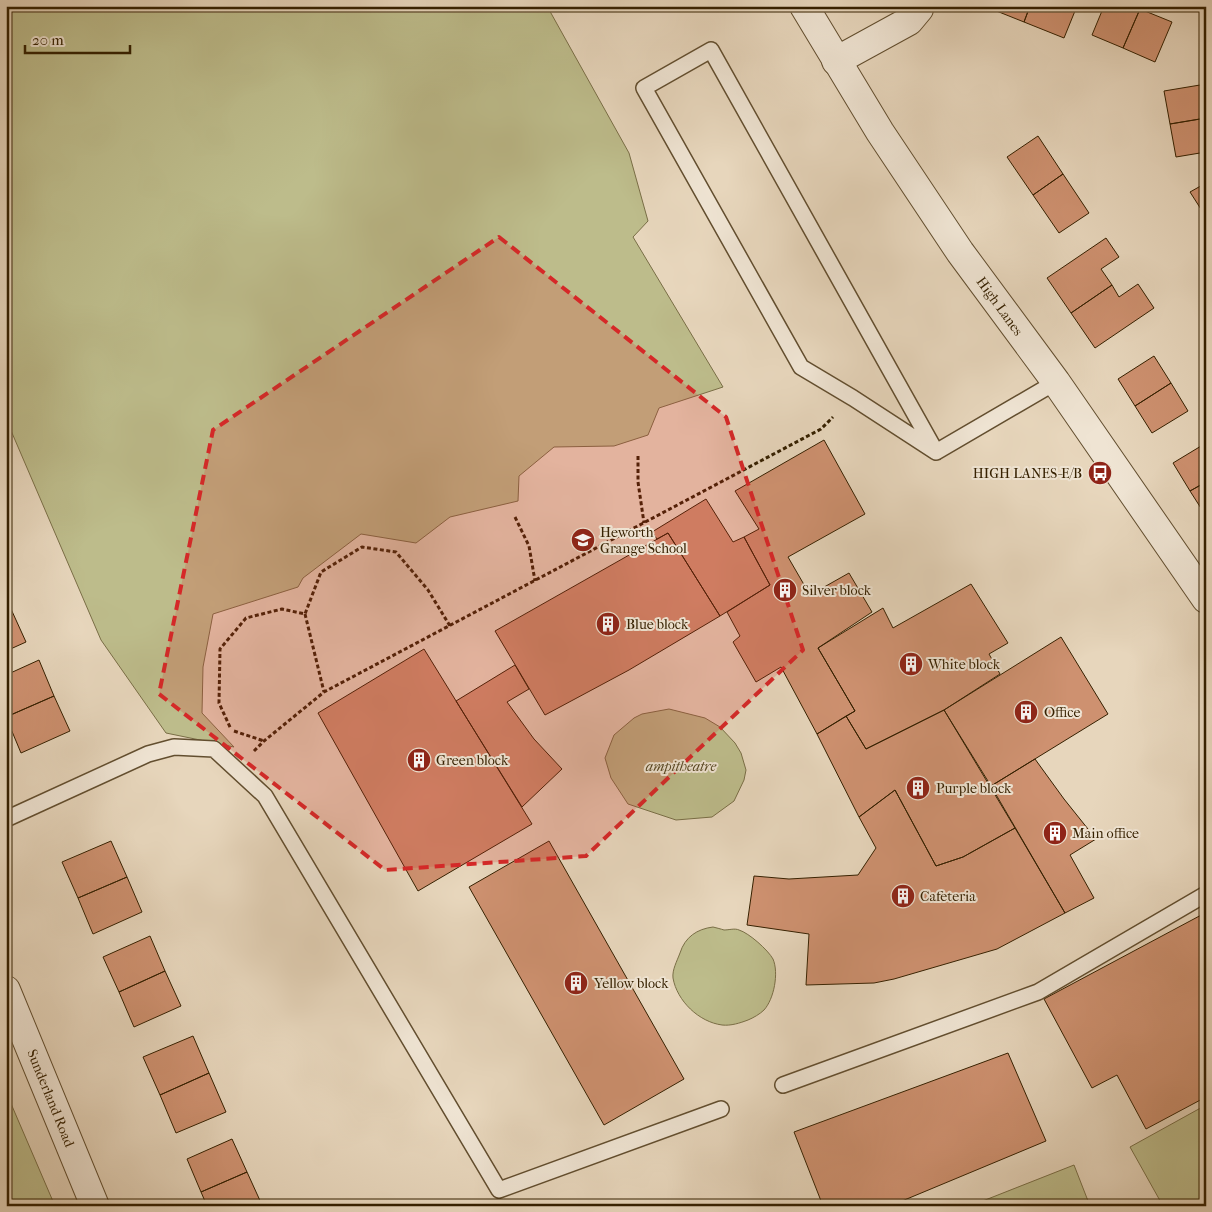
<svg xmlns="http://www.w3.org/2000/svg" width="1212" height="1212" viewBox="0 0 1212 1212" font-family="'IM FELL French Canon',serif">
	<style>
		.green { fill: #bdbc8b; stroke: #796e46 }
		.building { fill: #ce9170; stroke: #352000 }
		.lines { fill: none; stroke-linecap: round; stroke-linejoin: round }
		.service-casing { stroke: #624e2f; stroke-width: 18 }
		.minor-casing { stroke: #624e2f; stroke-width: 30 }
		.tertiary-casing { stroke: #624e2f; stroke-width: 30 }
		.path { stroke: #352000; stroke-width: 3; stroke-dasharray: 4 2.5; stroke-linecap: butt }
		.service { stroke: #efe4d3; stroke-width: 15 }
		.minor { stroke: #efe4d3; stroke-width: 28 }
		.tertiary { stroke: #efe4d3; stroke-width: 28 }
		.marked { fill: #d62828; fill-opacity: 0.2; stroke: #d62828; stroke-width: 4; stroke-dasharray: 10 6; stroke-linejoin: round }
		.labels { text-anchor: middle; stroke-width: 4; stroke-linejoin: round; paint-order: stroke }
		.street-label { font-size: 14px; fill: #352000; stroke: #efe4d3 }
		.poi-label { font-size: 14px; fill: #352000; stroke: #efe4d3; text-anchor: start }
		.park-label { font-size: 14px; font-style: italic; fill: #574723; stroke: #efe4d3 }
	</style>
	<rect width="100%" height="100%" fill="#e7d6bc"/>
	<filter id="stains"><feTurbulence type="fractalNoise" baseFrequency=".004" numOctaves="4"/><feColorMatrix values="0 0 0 0 .2 0 0 0 0 .09 0 0 0 0 .02 0 0 0 .5 -.17"/></filter>
	<radialGradient id="worn" r=".72"><stop offset=".6" stop-color="#630" stop-opacity="0"/><stop offset="1" stop-color="#630" stop-opacity=".3"/></radialGradient>
	<path class="green" d="M 6,6 L 547,6 L 629,153 L 648,221 L 633,237 L 723,387 L 659,408 L 648,435 L 614,446 L 554,447 L 519,476 L 518,501 L 450,517 L 416,543 L 361,534 L 303,578 L 298,587 L 213,614 L 203,667 L 202,713 L 234,747 L 166,733 L 101,640 L 6,419 Z
		M 669,709 L 705,718 L 720,727 L 735,743 L 741,753 L 746,770 L 744,780 L 734,801 L 712,817 L 676,820 L 628,804 L 611,778 L 605,758 L 614,735 L 634,718 L 642,714 Z
		M 713,927 C 717,928 721,929 724,930 C 729,930 735,928 739,930 C 749,933 768,950 773,959 C 779,973 774,999 764,1010 C 760,1014 753,1018 748,1020 C 740,1023 731,1026 722,1025 C 699,1022 677,1001 673,978 C 672,970 677,961 680,953 C 685,937 697,929 713,927 Z
		M 6,1092 L 55,1206 L 6,1206 Z
		M 1206,1105 L 1206,1206 L 1163,1206 L 1130,1147 Z
		M 1074,1165 L 1090,1206 L 970,1206 Z"/>
	<path class="building" d="M 984,6 L 1030,6 L 1024,22 Z
		M 1030,6 L 1077,6 L 1064,38 L 1024,22 Z
		M 1104,6 L 1135,6 L 1140,9 L 1123,48 L 1092,35 Z
		M 1140,9 L 1172,22 L 1155,62 L 1123,48 Z
		M 1206,84 L 1206,118 L 1170,124 L 1164,91 Z
		M 1206,118 L 1206,152 L 1176,157 L 1170,124 Z
		M 1038,136 L 1063,174 L 1033,195 L 1007,157 Z
		M 1063,174 L 1089,213 L 1059,233 L 1033,195 Z
		M 1206,183 L 1206,217 L 1190,192 Z
		M 1106,238 L 1119,257 L 1101,269 L 1112,285 L 1071,313 L 1047,278 Z
		M 1138,284 L 1154,308 L 1095,348 L 1071,313 L 1112,285 L 1119,297 Z
		M 1154,356 L 1171,383 L 1135,406 L 1118,379 Z
		M 1171,383 L 1188,411 L 1152,433 L 1135,406 Z
		M 824,440 L 865,514 L 788,557 L 810,595 L 849,573 L 872,612 L 818,648 L 855,711 L 817,734 L 781,667 L 756,682 L 733,642 L 740,636 L 727,612 L 770,585 L 744,537 L 759,529 L 735,491 Z
		M 1206,443 L 1206,482 L 1190,491 L 1173,463 Z
		M 1206,482 L 1206,516 L 1190,491 Z
		M 706,499 L 733,542 L 744,537 L 770,585 L 720,616 L 668,533 L 657,539 L 652,532 Z
		M 668,533 L 720,616 L 629,670 L 545,715 L 495,631 Z
		M 971,584 L 1008,643 L 989,654 L 1000,674 L 944,710 L 866,749 L 846,716 L 855,711 L 818,648 L 883,608 L 893,628 Z
		M 11,609 L 26,642 L 6,651 L 6,610 Z
		M 1061,637 L 1108,714 L 991,786 L 944,710 Z
		M 424,649 L 532,824 L 418,891 L 318,713 Z
		M 39,660 L 54,696 L 6,717 L 6,675 Z
		M 515,665 L 529,689 L 507,702 L 534,739 L 562,769 L 522,807 L 456,701 Z
		M 54,696 L 70,731 L 21,753 L 6,717 Z
		M 944,710 L 1015,828 L 963,857 L 936,866 L 895,790 L 859,817 L 817,734 L 846,716 L 866,749 Z
		M 1035,759 L 1064,799 L 1096,839 L 1070,855 L 1094,898 L 1065,913 L 991,786 Z
		M 895,790 L 936,866 L 963,857 L 1015,828 L 1065,913 L 997,949 L 894,979 L 874,983 L 806,985 L 809,934 L 747,925 L 754,876 L 789,879 L 858,875 L 876,848 L 859,817 Z
		M 111,841 L 127,877 L 78,898 L 62,862 Z
		M 549,841 L 684,1079 L 604,1125 L 469,887 Z
		M 127,877 L 142,912 L 93,934 L 78,898 Z
		M 1205,913 L 1206,1097 L 1146,1129 L 1117,1075 L 1092,1088 L 1044,999 Z
		M 150,936 L 165,971 L 119,992 L 103,957 Z
		M 165,971 L 181,1006 L 134,1027 L 119,992 Z
		M 193,1036 L 209,1073 L 160,1095 L 143,1057 Z
		M 1008,1053 L 1046,1141 L 890,1206 L 823,1206 L 794,1132 Z
		M 209,1073 L 226,1112 L 176,1133 L 160,1095 Z
		M 232,1139 L 247,1172 L 201,1192 L 187,1159 Z
		M 247,1172 L 262,1205 L 207,1206 L 201,1192 Z"/>
	<g class="lines">
		<g class="service-casing">
			<path id="service" d="M 936,452 L 853,398 L 801,367 L 644,88 L 711,50 L 936,452 L 1056,382
				M 6,819 L 148,754 L 174,747 L 214,749 L 265,796 L 499,1190 L 721,1109
				M 783,1085 L 1038,992 L 1206,894"/>
		</g>
		<g class="minor-casing">
			<path id="minor" d="M 836,61 L 909,21 L 919,9 L 919,6
				M 6,990 L 95,1206"/>
		</g>
		<g class="tertiary-casing">
			<path id="tertiary" d="M 804,6 L 880,132 L 960,252 L 1056,382 L 1206,599"/>
		</g>
		<path class="path" d="M 638,456 L 638,482 L 644,523
			M 515,517 L 529,546 L 535,581
			M 305,614 L 324,692
			M 230,727 L 219,703 L 220,649 L 246,618 L 282,609 L 305,614 L 321,572 L 362,547 L 396,552 L 428,590 L 450,626
			M 234,731 L 264,741
			M 254,751 L 264,741 L 324,692 L 821,429 L 833,417"/>
		<use href="#service" class="service"/>
		<use href="#minor" class="minor"/>
		<use href="#tertiary" class="tertiary"/>
	</g>
	<path class="marked" d="M 499,237 L 726,417 L 803,650 L 586,856 L 385,870 L 159,694 L 213,430 Z"/>
	<defs>
		<g id="bus-disc" transform="scale(1.25)"><circle r="9.5" fill="#8f2418" stroke="#efe4d3"/><path d="M-5-6H5V4H4V6H2V4H-2V6H-4V4H-5ZM-3.5-4V0h7V-4ZM-3.5 1.2v1.5H-2V1.2ZM2 1.2v1.5H3.5V1.2Z" fill="#fff"/></g>
		<g id="school-disc" transform="scale(1.25)"><circle r="9.5" fill="#8f2418" stroke="#efe4d3"/><path d="M0-5L7-2L0 1L-7-2ZM-4 1L0 2.5L4 1V4Q0 6-4 4Z" fill="#fff"/></g>
		<g id="building-disc" transform="scale(1.25)"><circle r="9.5" fill="#8f2418" stroke="#efe4d3"/><path d="M-4-6H4V6H1V3H-1V6H-4ZM-2.5-4.3h1.7v1.8h-1.7ZM.8-4.3h1.7v1.8H.8ZM-2.5-1h1.7V.8h-1.7ZM.8-1h1.7V.8H.8Z" fill="#fff"/></g>
	</defs>
	<g fill-rule="evenodd">
		<use href="#bus-disc" x="1100" y="473"/>
		<use href="#school-disc" x="583" y="540"/>
		<use href="#building-disc" x="785" y="590"/>
		<use href="#building-disc" x="608" y="624"/>
		<use href="#building-disc" x="911" y="664"/>
		<use href="#building-disc" x="1026" y="712"/>
		<use href="#building-disc" x="419" y="760"/>
		<use href="#building-disc" x="918" y="788"/>
		<use href="#building-disc" x="1055" y="833"/>
		<use href="#building-disc" x="903" y="896"/>
		<use href="#building-disc" x="576" y="983"/>
	</g>
	<g class="labels">
		<g class="street-label">
			<text transform="translate(1000 306) rotate(54)" y="5">High Lanes</text>
			<text transform="translate(51 1098) rotate(68)" y="5">Sunderland Road</text>
		</g>
		<g class="poi-label">
			<text x="1082" y="478" text-anchor="end">HIGH LANES-E/B</text>
			<text x="600" y="537">Heworth<tspan x="600" dy="16">Grange School</tspan></text>
			<text x="802" y="595">Silver block</text>
			<text x="626" y="629">Blue block</text>
			<text x="928" y="669">White block</text>
			<text x="1044" y="717">Office</text>
			<text x="436" y="765">Green block</text>
			<text x="936" y="793">Purple block</text>
			<text x="1072" y="838">Main office</text>
			<text x="920" y="901">Cafeteria</text>
			<text x="594" y="988">Yellow block</text>
		</g>
		<g class="park-label">
			<text x="681" y="771">ampitheatre</text>
		</g>
	</g>
	<rect width="1212" height="1212" fill="none" stroke="#e7d6bc" stroke-width="25"/>
	<rect x="8" y="8" width="1197" height="1197" fill="none" stroke="#352000" stroke-width="2.5"/>
	<rect x="12" y="12" width="1187" height="1187" fill="none" stroke="#352000"/>
	<path d="M25 45v8h105v-8" fill="none" stroke="#352000" stroke-width="2.5"/>
	<text x="32" y="45" font-size="15" fill="#352000" stroke="#efe4d3" stroke-width="4" paint-order="stroke">20 m</text>
	<rect width="100%" height="100%" filter="url(#stains)"/>
	<rect width="100%" height="100%" fill="url(#worn)"/>
</svg>
